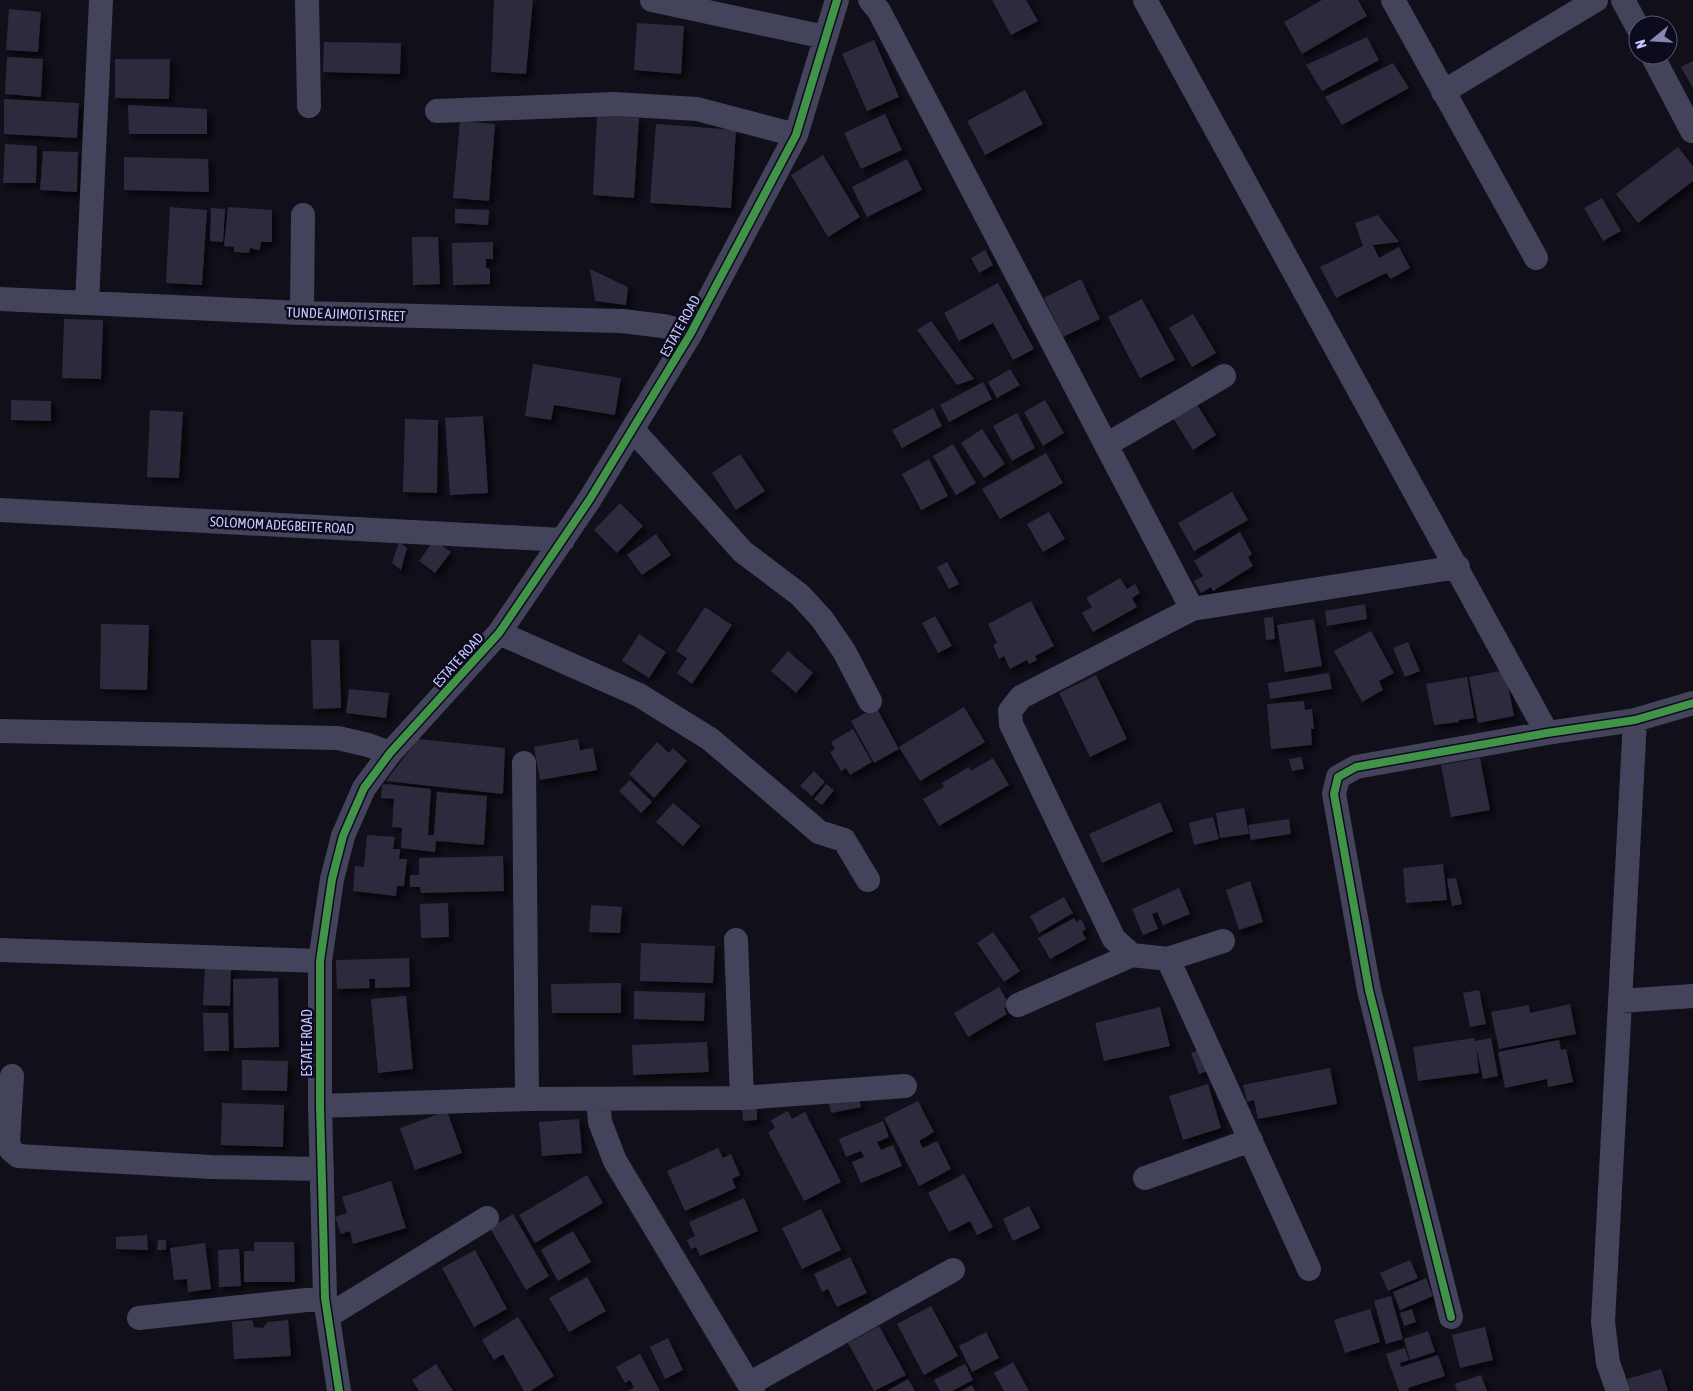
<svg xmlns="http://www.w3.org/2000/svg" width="1693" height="1391" viewBox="0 0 1693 1391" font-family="'Asap Condensed',sans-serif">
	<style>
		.building { fill: #2d2b3d; filter: url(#shadow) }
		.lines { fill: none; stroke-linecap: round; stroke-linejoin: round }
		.minor { stroke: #43445b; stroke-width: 24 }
		.cycleway-casing { stroke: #0c0b1e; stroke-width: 11 }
		.cycleway { stroke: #419447; stroke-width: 8 }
		.labels { text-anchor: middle; stroke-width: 5; stroke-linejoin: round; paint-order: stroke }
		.street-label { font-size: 14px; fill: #c8c7ff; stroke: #0c0b1e }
	</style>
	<defs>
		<filter id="shadow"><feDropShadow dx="4.5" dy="4.5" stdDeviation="2.5" flood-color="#0009"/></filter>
	</defs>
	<rect width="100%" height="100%" fill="#100f1a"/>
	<path class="building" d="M 494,0 L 533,0 L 526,74 L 491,72 Z
		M 992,0 L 1026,0 L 1038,21 L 1011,35 Z
		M 1322,0 L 1358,0 L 1367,16 L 1302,54 L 1284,22 Z
		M 9,9 L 41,12 L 38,52 L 6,50 Z
		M 637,23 L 684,26 L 681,74 L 634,70 Z
		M 1367,37 L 1379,60 L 1322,91 L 1306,65 Z
		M 874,40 L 899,97 L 867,111 L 842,54 Z
		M 324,42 L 401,43 L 400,74 L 323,72 Z
		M 7,57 L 43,59 L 41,97 L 5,94 Z
		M 115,59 L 170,59 L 169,99 L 115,98 Z
		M 1693,61 L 1693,89 L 1681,67 Z
		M 1393,63 L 1409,88 L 1342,125 L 1325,97 Z
		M 1025,90 L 1043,124 L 985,155 L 967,121 Z
		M 4,99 L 79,103 L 77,138 L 4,134 Z
		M 128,105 L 207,109 L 207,134 L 129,134 Z
		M 885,114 L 902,150 L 861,169 L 844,133 Z
		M 597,115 L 639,118 L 634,198 L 593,195 Z
		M 460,121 L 495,124 L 489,201 L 453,198 Z
		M 656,124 L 736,130 L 731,208 L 650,203 Z
		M 5,144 L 37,146 L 36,183 L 3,183 Z
		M 1678,147 L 1693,166 L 1693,181 L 1638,223 L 1616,194 Z
		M 43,151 L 78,152 L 77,192 L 40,190 Z
		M 823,155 L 860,217 L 828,237 L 791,175 Z
		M 124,157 L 208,159 L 209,192 L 124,190 Z
		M 907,159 L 922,190 L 867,217 L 852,187 Z
		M 1602,198 L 1621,231 L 1603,241 L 1584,208 Z
		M 170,207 L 207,210 L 202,285 L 166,283 Z
		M 228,207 L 272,210 L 272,242 L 261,242 L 260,250 L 250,248 L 249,253 L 234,252 L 234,247 L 224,246 Z
		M 211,208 L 225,209 L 223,242 L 210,241 Z
		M 455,209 L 489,210 L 488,225 L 455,223 Z
		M 1378,215 L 1399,242 L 1373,245 L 1379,258 L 1399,247 L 1410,268 L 1391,279 L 1386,273 L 1336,298 L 1320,267 L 1363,246 L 1355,223 Z
		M 412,237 L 438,237 L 440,284 L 413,285 Z
		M 493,242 L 493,259 L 486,259 L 486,268 L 490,269 L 490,284 L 453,285 L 452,243 Z
		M 985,250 L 993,265 L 979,273 L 971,258 Z
		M 590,269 L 628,287 L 626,305 L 595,301 Z
		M 1081,279 L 1100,319 L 1063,337 L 1044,298 Z
		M 998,283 L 1034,349 L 1013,360 L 993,323 L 959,341 L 944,313 Z
		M 1142,299 L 1175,360 L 1140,378 L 1108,317 Z
		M 1193,314 L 1216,353 L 1192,367 L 1169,328 Z
		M 64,319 L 103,320 L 101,379 L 62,378 Z
		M 931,321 L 974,379 L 957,385 L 917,330 Z
		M 533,364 L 621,378 L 615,415 L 554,405 L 551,420 L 525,416 Z
		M 1010,369 L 1020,385 L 997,398 L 988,382 Z
		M 983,382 L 992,399 L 949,422 L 940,405 Z
		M 11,400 L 51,401 L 51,421 L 11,420 Z
		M 1045,400 L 1064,433 L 1043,446 L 1024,412 Z
		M 1196,403 L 1216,435 L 1193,450 L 1173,418 Z
		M 933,408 L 942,426 L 902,448 L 892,430 Z
		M 150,410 L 183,412 L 179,478 L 147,477 Z
		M 1017,413 L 1035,448 L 1012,461 L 993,426 Z
		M 483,416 L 488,493 L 450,495 L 445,418 Z
		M 405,419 L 438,420 L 437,493 L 403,492 Z
		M 982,429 L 1005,464 L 984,478 L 961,443 Z
		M 953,444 L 976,483 L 956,495 L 933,456 Z
		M 1046,453 L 1063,483 L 1000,519 L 982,489 Z
		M 740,454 L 765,491 L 736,510 L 712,473 Z
		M 929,459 L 948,496 L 921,510 L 902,474 Z
		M 1232,492 L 1248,520 L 1194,551 L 1178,523 Z
		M 620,503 L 643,526 L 617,553 L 594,530 Z
		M 1049,512 L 1065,539 L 1043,552 L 1027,524 Z
		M 1240,532 L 1252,554 L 1248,557 L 1253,566 L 1213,591 L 1211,587 L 1201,593 L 1194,581 L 1203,576 L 1194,561 Z
		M 656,534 L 671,555 L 642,575 L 627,555 Z
		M 434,540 L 451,552 L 435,573 L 419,561 Z
		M 399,542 L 407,548 L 401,570 L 392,563 Z
		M 947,562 L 959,584 L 949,589 L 937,567 Z
		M 1120,578 L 1127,589 L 1135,584 L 1140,593 L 1132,598 L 1137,607 L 1093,632 L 1082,613 L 1092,607 L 1086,598 Z
		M 1031,601 L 1054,646 L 1035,656 L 1037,660 L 1029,664 L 1027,660 L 1010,669 L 1004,656 L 999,659 L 993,645 L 997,643 L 988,624 Z
		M 1365,604 L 1367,619 L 1327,626 L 1325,611 Z
		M 705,607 L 732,625 L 692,684 L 677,673 L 687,658 L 676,651 Z
		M 935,616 L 952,646 L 938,653 L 922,623 Z
		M 1273,617 L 1275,639 L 1266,640 L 1264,618 Z
		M 1314,619 L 1322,666 L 1285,672 L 1277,625 Z
		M 101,624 L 149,625 L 147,690 L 100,689 Z
		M 1371,631 L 1394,673 L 1379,681 L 1383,690 L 1362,702 L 1334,651 Z
		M 639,634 L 666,652 L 649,678 L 622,661 Z
		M 311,640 L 339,640 L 341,708 L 313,709 Z
		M 1408,642 L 1420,671 L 1405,677 L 1393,648 Z
		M 788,651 L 813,673 L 796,693 L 771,671 Z
		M 1505,670 L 1514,716 L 1478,723 L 1469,677 Z
		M 1329,673 L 1332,689 L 1270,699 L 1268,683 Z
		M 1096,675 L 1127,739 L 1090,757 L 1059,693 Z
		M 1467,677 L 1474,718 L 1459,720 L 1459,722 L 1434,725 L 1426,684 Z
		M 349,689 L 389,693 L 386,718 L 346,713 Z
		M 1304,701 L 1305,710 L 1312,709 L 1314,729 L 1311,729 L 1312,745 L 1271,749 L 1267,704 Z
		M 876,707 L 899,749 L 874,763 L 851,721 Z
		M 964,707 L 985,742 L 920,781 L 899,747 Z
		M 853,729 L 872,762 L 850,775 L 846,768 L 841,771 L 830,752 L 835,749 L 831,742 Z
		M 418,739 L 505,748 L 503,794 L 386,781 Z
		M 578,739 L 580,750 L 593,748 L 597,770 L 540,780 L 534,747 Z
		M 657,742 L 669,753 L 673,748 L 687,761 L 654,798 L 629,774 Z
		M 1301,757 L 1304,769 L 1292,771 L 1289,759 Z
		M 993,758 L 1009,785 L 939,826 L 923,799 L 944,787 L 942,783 L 969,767 L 971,771 Z
		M 1480,758 L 1490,810 L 1451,817 L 1441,765 Z
		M 814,771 L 825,782 L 812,796 L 800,786 Z
		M 630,780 L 652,802 L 641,813 L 619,791 Z
		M 386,784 L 431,789 L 428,835 L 434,835 L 437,792 L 487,796 L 484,845 L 436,841 L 435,852 L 401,848 L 402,828 L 392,827 L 394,799 L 381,798 L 382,785 Z
		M 826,784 L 834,790 L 822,805 L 814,799 Z
		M 1160,802 L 1173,831 L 1102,863 L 1089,834 Z
		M 673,803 L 700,826 L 683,846 L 656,822 Z
		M 1244,808 L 1249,834 L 1220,838 L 1216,813 Z
		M 1213,817 L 1219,839 L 1194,845 L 1189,823 Z
		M 1289,819 L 1291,834 L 1251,840 L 1248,825 Z
		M 367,835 L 395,837 L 393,849 L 400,849 L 399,859 L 407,859 L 404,886 L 397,886 L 396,896 L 353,891 L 355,866 L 364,867 Z
		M 503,856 L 504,891 L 421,893 L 420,887 L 410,887 L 410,875 L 419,875 L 419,858 Z
		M 1443,864 L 1447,900 L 1406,903 L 1403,868 Z
		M 1456,878 L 1462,904 L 1452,906 L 1447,879 Z
		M 1250,881 L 1263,922 L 1239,930 L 1226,890 Z
		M 1179,888 L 1190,914 L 1163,925 L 1157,912 L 1152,914 L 1158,929 L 1143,935 L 1132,909 Z
		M 1064,897 L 1073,913 L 1039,933 L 1030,916 Z
		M 448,903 L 449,937 L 421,938 L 420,904 Z
		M 591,905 L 622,907 L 620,933 L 589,932 Z
		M 1074,918 L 1076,922 L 1081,919 L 1086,929 L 1082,932 L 1086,939 L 1050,959 L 1038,938 Z
		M 993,932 L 1020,971 L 1004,982 L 977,943 Z
		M 641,943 L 715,946 L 713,983 L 640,981 Z
		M 409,958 L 410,987 L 375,988 L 375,979 L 369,979 L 370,988 L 337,989 L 336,960 Z
		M 205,966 L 231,966 L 230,1006 L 203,1005 Z
		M 278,978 L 279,1047 L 234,1048 L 233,979 Z
		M 621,983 L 621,1013 L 552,1013 L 551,984 Z
		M 999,987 L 1010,1005 L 1004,1008 L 1007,1014 L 968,1037 L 954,1013 Z
		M 1479,990 L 1486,1024 L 1470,1027 L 1463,993 Z
		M 634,991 L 705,993 L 704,1021 L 634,1019 Z
		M 406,996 L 413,1069 L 378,1073 L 371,999 Z
		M 1570,1004 L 1576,1034 L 1499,1049 L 1491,1012 L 1529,1005 L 1530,1013 Z
		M 1160,1007 L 1170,1046 L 1104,1061 L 1095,1023 Z
		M 203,1013 L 228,1013 L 229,1051 L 204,1051 Z
		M 1474,1038 L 1475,1041 L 1491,1038 L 1498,1076 L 1483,1079 L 1476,1046 L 1479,1073 L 1418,1081 L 1413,1047 Z
		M 1559,1040 L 1561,1050 L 1566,1049 L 1573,1082 L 1548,1087 L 1547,1079 L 1505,1088 L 1498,1052 Z
		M 707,1042 L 709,1072 L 633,1075 L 632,1045 Z
		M 1199,1050 L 1208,1071 L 1199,1074 L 1191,1053 Z
		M 242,1060 L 288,1061 L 287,1091 L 242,1090 Z
		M 1330,1068 L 1337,1104 L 1258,1119 L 1254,1100 L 1247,1102 L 1243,1085 Z
		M 1208,1084 L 1221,1128 L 1183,1140 L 1169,1096 Z
		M 858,1092 L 861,1107 L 831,1113 L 828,1098 Z
		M 918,1101 L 934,1132 L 919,1141 L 923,1148 L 937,1141 L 951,1169 L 919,1186 L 884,1118 Z
		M 222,1103 L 284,1105 L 283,1147 L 221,1145 Z
		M 742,1107 L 757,1107 L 757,1120 L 743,1121 Z
		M 447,1111 L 462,1153 L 415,1170 L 400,1128 Z
		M 788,1111 L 792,1119 L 805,1112 L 841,1182 L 804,1201 L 768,1132 L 775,1128 L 771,1120 Z
		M 579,1119 L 582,1153 L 542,1156 L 539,1122 Z
		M 883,1121 L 889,1137 L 877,1142 L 881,1150 L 893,1145 L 902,1166 L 861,1183 L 852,1162 L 864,1157 L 861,1151 L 846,1157 L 839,1139 Z
		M 718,1148 L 723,1158 L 731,1154 L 740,1175 L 732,1179 L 736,1188 L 685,1211 L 667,1171 Z
		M 964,1174 L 993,1227 L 977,1235 L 970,1221 L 949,1232 L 928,1193 Z
		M 587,1175 L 603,1203 L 535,1243 L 519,1215 Z
		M 391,1181 L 406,1228 L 353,1244 L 350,1231 L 341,1234 L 335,1217 L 347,1213 L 342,1197 Z
		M 744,1198 L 758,1231 L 700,1256 L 696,1247 L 691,1249 L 687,1240 L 695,1236 L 689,1222 Z
		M 1029,1206 L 1040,1228 L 1013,1241 L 1003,1219 Z
		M 821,1209 L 841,1250 L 802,1269 L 782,1228 Z
		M 513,1214 L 549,1276 L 526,1290 L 490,1228 Z
		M 573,1231 L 591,1262 L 558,1281 L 541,1250 Z
		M 147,1235 L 148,1250 L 116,1249 L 116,1237 Z
		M 158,1240 L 166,1240 L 166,1250 L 157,1250 Z
		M 254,1242 L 294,1242 L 295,1282 L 244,1282 L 244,1251 L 254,1251 Z
		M 205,1243 L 211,1289 L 188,1292 L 187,1279 L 174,1280 L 170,1248 Z
		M 239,1249 L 241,1286 L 219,1287 L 218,1250 Z
		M 475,1250 L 507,1309 L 474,1327 L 442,1268 Z
		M 850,1257 L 867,1293 L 837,1307 L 828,1289 L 822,1292 L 814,1274 Z
		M 1410,1260 L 1418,1278 L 1388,1291 L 1380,1273 Z
		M 587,1277 L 606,1311 L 569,1332 L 549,1298 Z
		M 1426,1278 L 1433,1296 L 1400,1310 L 1393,1292 Z
		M 1391,1296 L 1403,1339 L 1386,1344 L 1374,1301 Z
		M 931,1306 L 958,1356 L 924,1375 L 897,1324 Z
		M 1370,1309 L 1380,1342 L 1345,1353 L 1334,1320 Z
		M 1412,1309 L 1416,1322 L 1404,1326 L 1400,1313 Z
		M 518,1317 L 554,1376 L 530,1391 L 524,1391 L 503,1354 L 494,1360 L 482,1340 Z
		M 252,1320 L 254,1327 L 263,1328 L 268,1322 L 288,1320 L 291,1356 L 234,1359 L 232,1322 Z
		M 879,1326 L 906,1375 L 874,1391 L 848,1343 Z
		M 1485,1327 L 1493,1360 L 1460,1368 L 1452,1335 Z
		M 1428,1331 L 1435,1352 L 1410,1360 L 1404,1339 Z
		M 986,1332 L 999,1358 L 972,1372 L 959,1346 Z
		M 668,1338 L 683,1370 L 665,1379 L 650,1347 Z
		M 1405,1348 L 1409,1360 L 1400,1363 L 1401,1367 L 1438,1355 L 1445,1376 L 1408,1388 L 1409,1391 L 1399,1391 L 1386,1354 Z
		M 640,1354 L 660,1391 L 627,1391 L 634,1388 L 630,1380 L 625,1383 L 616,1367 Z
		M 1013,1362 L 1029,1391 L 1004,1391 L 994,1373 Z
		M 436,1364 L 453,1391 L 419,1391 L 412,1380 Z
		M 965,1364 L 973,1380 L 952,1391 L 940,1391 L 934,1380 Z
		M 1661,1369 L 1668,1391 L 1631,1391 L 1627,1379 Z
		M 1481,1375 L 1487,1391 L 1457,1391 L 1455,1384 Z
		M 908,1379 L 915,1391 L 887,1391 Z
		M 972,1385 L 975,1391 L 961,1391 Z"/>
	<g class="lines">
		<path class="minor" d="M 307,0 L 309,106
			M 652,0 L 825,37
			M 870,0 L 879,11 L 1192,609
			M 1145,0 L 1547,733
			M 1393,0 L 1536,258
			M 1623,0 L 1638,28
			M 1652,55 L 1692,131
			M 1443,92 L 1596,0
			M 437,111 L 614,104 L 697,109 L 796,135
			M 0,299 L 302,313 L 622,321 L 663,326 L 691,333
			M 87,303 L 101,0
			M 302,313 L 303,215
			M 633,430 L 743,552 L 800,595 L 822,619 L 844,651 L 870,701
			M 1106,445 L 1224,376
			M 0,510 L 563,540
			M 499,633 L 639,695 L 710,739 L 819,832 L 844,840 L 868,880
			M 0,731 L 338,738 L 368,745 L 390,753
			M 524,763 L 527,1099
			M 736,940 L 742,1098
			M 1223,941 L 1168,959 L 1132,955 L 1114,939 L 1011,724 L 1010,711 L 1021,697 L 1192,609 L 1458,567
			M 0,950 L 320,961
			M 1168,959 L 1309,1269
			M 1620,1001 L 1693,996
			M 1018,1005 L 1132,955
			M 12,1076 L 8,1142 L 11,1150 L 18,1156 L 211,1167 L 322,1169
			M 598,1099 L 600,1122 L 615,1161 L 753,1391
			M 320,1106 L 527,1099 L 742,1098 L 905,1086
			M 1145,1178 L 1251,1140
			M 328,1316 L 487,1218
			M 1451,1317 L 1369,990 L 1334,794 L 1338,777 L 1356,767 L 1547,733 L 1635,720 L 1693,703
			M 139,1318 L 325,1298
			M 749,1384 L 953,1270
			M 339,1391 L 325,1298 L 320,1106 L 320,961 L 332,879 L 343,836 L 364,788 L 390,753 L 499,633 L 590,499 L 691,333 L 796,135 L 837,0
			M 1618,1391 L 1608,1363 L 1603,1322 L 1635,720"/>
		<g class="cycleway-casing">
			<path id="cycleway" d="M 1451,1317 L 1369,990 L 1334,794 L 1338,777 L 1356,767 L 1547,733 L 1635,720 L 1693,703
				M 339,1391 L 325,1298 L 320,1106 L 320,961 L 332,879 L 343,836 L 364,788 L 390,753 L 499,633 L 590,499 L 691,333 L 796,135 L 837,0"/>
		</g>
		<use href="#cycleway" class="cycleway"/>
	</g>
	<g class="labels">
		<g class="street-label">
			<text transform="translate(346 314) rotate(2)" y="5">TUNDE AJIMOTI STREET</text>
			<text transform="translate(680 326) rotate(-61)" y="5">ESTATE ROAD</text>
			<text transform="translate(282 525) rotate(3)" y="5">SOLOMOM ADEGBEITE ROAD</text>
			<text transform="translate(458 660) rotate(-48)" y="5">ESTATE ROAD</text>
			<text transform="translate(307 1043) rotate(-90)" y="5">ESTATE ROAD</text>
		</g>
	</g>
	<g transform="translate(1653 40) rotate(252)"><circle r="24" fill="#0c0b1e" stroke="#575678"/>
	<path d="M0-4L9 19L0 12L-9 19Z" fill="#8887af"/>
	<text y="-8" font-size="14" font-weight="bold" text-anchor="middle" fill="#c8c7ff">N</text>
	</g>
</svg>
